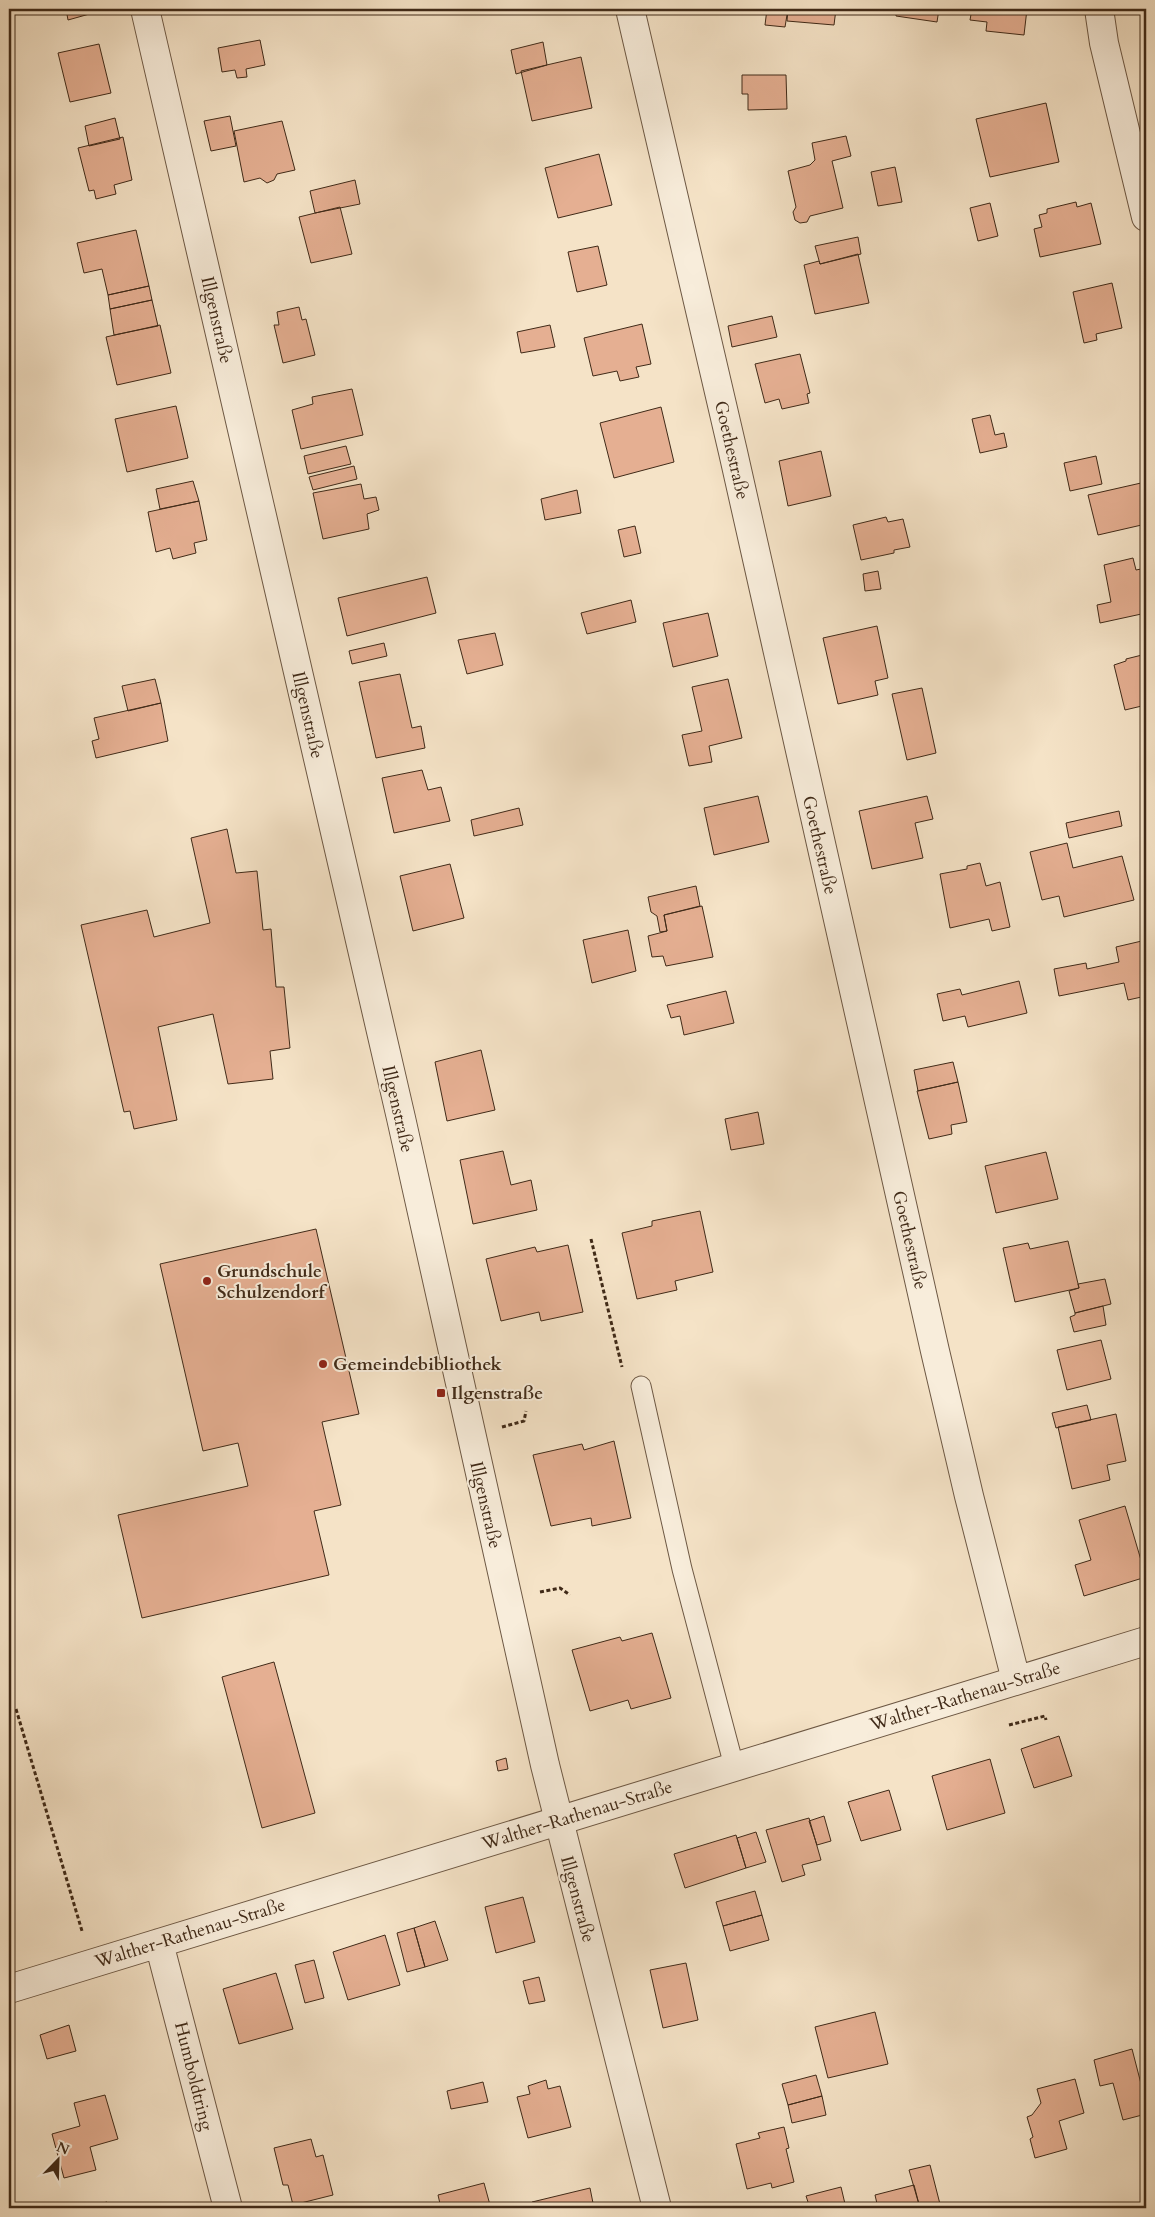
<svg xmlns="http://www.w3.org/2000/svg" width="1155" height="2217" viewBox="0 0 1155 2217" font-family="Cardo,serif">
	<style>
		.building { fill: #e5af92; stroke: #402a18 }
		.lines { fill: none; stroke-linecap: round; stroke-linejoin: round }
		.service-casing { stroke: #6d5844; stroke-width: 21 }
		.minor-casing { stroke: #6d5844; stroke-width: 30 }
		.path { stroke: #402a18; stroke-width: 3; stroke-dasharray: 4 2.5; stroke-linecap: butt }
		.service { stroke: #f8eddb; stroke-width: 19 }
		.minor { stroke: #f8eddb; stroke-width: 28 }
		.poi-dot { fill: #8f2418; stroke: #f8eddb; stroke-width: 2 }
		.labels { text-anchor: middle; stroke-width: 4; stroke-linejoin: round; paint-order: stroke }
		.street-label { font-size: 18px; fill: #402a18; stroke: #f8eddb }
		.poi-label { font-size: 18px; font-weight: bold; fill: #402a18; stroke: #f8eddb; text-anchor: start }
	</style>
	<rect width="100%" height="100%" fill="#f5e3c7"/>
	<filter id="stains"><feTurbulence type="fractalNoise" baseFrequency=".004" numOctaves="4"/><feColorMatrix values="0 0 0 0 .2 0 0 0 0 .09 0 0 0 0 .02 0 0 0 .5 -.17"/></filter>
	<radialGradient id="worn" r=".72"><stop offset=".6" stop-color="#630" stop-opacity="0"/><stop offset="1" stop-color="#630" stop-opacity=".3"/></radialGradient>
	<path class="building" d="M 66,9 L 92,9 L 93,13 L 68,20 Z
		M 767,9 L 788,9 L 785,27 L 765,25 Z
		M 788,9 L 836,9 L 834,25 L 787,21 Z
		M 896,9 L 939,9 L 937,22 L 896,16 Z
		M 972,9 L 1027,9 L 1024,35 L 986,31 L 987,22 L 970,20 Z
		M 260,40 L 265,65 L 246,69 L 247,77 L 237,78 L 235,70 L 222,72 L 218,48 Z
		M 543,42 L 547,65 L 516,74 L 511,50 Z
		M 99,44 L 111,93 L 70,102 L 58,53 Z
		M 581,57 L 592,108 L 532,121 L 521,71 Z
		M 742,75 L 786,75 L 787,109 L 748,110 L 748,94 L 742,94 Z
		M 1046,103 L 1059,162 L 990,177 L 976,119 Z
		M 230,116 L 236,146 L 211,151 L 204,121 Z
		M 115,118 L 120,139 L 89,146 L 85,126 Z
		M 282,121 L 295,170 L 277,174 L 274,180 L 267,183 L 260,178 L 244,182 L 234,131 Z
		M 846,136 L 851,156 L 832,161 L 843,208 L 810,216 L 807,222 L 800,223 L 795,220 L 793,212 L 796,207 L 788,171 L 810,165 L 815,160 L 812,143 Z
		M 123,137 L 132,180 L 114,185 L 116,194 L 96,199 L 94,190 L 89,191 L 78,148 Z
		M 599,154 L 612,205 L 558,218 L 545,168 Z
		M 895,167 L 902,202 L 878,206 L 871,172 Z
		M 355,180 L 360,204 L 315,213 L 310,191 Z
		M 1076,202 L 1077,207 L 1091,203 L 1101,244 L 1040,257 L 1034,229 L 1042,227 L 1039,215 L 1047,213 L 1047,209 Z
		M 990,203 L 998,236 L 978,241 L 970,208 Z
		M 340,207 L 352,254 L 311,263 L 299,217 Z
		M 136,230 L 149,286 L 108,295 L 102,269 L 84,273 L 77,243 Z
		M 858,237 L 861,254 L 820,264 L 815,246 Z
		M 598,246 L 607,285 L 577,292 L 568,252 Z
		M 858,254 L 869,303 L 815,314 L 804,265 L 819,261 L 820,264 Z
		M 1112,283 L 1122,328 L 1096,334 L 1097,340 L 1084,343 L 1073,292 Z
		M 149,286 L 152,300 L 110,309 L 108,295 Z
		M 152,300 L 158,326 L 114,335 L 110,309 Z
		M 299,307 L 302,320 L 306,319 L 315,355 L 283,363 L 274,325 L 279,325 L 277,312 Z
		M 772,316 L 777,337 L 732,347 L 728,326 Z
		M 642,324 L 651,364 L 636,367 L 639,377 L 620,381 L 617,371 L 593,376 L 584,338 Z
		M 160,325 L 171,373 L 117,385 L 106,337 Z
		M 550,325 L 555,347 L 521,353 L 517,332 Z
		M 800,354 L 810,393 L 807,394 L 809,403 L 782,409 L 779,399 L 765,403 L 755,364 Z
		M 352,389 L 363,435 L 301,449 L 292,410 L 313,404 L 312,397 Z
		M 176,406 L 188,458 L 127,472 L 115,419 Z
		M 661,407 L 674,462 L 614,478 L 600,423 Z
		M 990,415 L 995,435 L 1004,433 L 1007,447 L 980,453 L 972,419 Z
		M 346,446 L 351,464 L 308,474 L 304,456 Z
		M 821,451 L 831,496 L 788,506 L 779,461 Z
		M 1096,456 L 1102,484 L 1070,491 L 1064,463 Z
		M 354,466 L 357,479 L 313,490 L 309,477 Z
		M 193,481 L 199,501 L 160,509 L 156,489 Z
		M 1141,483 L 1146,506 L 1146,524 L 1098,535 L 1088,495 Z
		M 361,484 L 364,499 L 376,497 L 379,510 L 367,514 L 369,529 L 323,539 L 313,493 Z
		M 577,490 L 581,513 L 545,520 L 541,499 Z
		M 199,501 L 207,540 L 194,543 L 196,553 L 173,559 L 170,548 L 156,552 L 148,512 Z
		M 886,517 L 888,522 L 903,519 L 910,547 L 894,550 L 894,553 L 861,560 L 853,525 Z
		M 635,526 L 641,553 L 624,557 L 618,530 Z
		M 1133,558 L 1136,570 L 1146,568 L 1146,613 L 1100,623 L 1097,605 L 1111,602 L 1104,565 Z
		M 878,571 L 881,589 L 865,591 L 863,574 Z
		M 427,577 L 436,613 L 347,636 L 338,598 Z
		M 631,600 L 636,622 L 587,634 L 581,613 Z
		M 708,613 L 718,656 L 673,667 L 663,623 Z
		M 877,626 L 888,678 L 875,681 L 878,695 L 838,704 L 823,638 Z
		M 495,633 L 503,665 L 467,674 L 458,640 Z
		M 384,643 L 387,656 L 352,664 L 349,651 Z
		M 1146,654 L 1146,705 L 1125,710 L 1114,665 L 1126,661 L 1126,659 Z
		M 400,674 L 412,728 L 421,726 L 425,748 L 376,758 L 359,682 Z
		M 155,679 L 161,703 L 128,711 L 122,686 Z
		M 728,679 L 742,738 L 709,746 L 712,762 L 689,766 L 682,735 L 702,731 L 692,687 Z
		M 922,688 L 936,753 L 907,760 L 892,694 Z
		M 161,703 L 168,741 L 96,758 L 92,741 L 99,739 L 94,718 Z
		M 422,770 L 428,790 L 441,787 L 450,821 L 394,833 L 382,778 Z
		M 758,796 L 769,842 L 714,855 L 704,808 Z
		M 927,796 L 933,819 L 915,823 L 923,858 L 872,869 L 859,811 Z
		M 519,808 L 523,825 L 474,836 L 471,820 Z
		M 1119,811 L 1122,826 L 1069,838 L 1066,823 Z
		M 227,829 L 236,873 L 257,871 L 263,930 L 271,929 L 276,987 L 284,987 L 290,1048 L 270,1051 L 273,1079 L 228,1084 L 213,1014 L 158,1027 L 177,1120 L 134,1129 L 130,1111 L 124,1112 L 81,925 L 147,910 L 154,937 L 210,923 L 191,838 Z
		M 1067,843 L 1073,868 L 1122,856 L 1134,900 L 1064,917 L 1059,896 L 1042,900 L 1030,852 Z
		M 980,863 L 986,886 L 1000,882 L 1010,927 L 992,931 L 989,919 L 950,928 L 940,874 L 967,869 L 967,866 Z
		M 450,864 L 464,918 L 413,931 L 400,876 Z
		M 696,886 L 700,906 L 664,915 L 667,931 L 660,932 L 657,916 L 651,912 L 648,897 Z
		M 702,906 L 713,957 L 666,966 L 663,956 L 652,957 L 648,936 L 667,931 L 664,915 Z
		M 628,930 L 636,971 L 592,983 L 583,940 Z
		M 1146,940 L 1146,996 L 1128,1000 L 1124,983 L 1059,996 L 1054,969 L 1086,963 L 1087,969 L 1119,962 L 1116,947 Z
		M 1019,981 L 1027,1013 L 968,1027 L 965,1016 L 943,1021 L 937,994 L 960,989 L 962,995 Z
		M 726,991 L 734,1023 L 684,1035 L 680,1016 L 671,1018 L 667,1005 Z
		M 481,1050 L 495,1110 L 447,1121 L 435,1062 Z
		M 953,1062 L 958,1082 L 918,1091 L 914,1070 Z
		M 958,1082 L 967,1122 L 951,1125 L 952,1134 L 929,1139 L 917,1091 Z
		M 758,1112 L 764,1144 L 731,1150 L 725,1119 Z
		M 503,1151 L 511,1185 L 531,1180 L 537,1210 L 473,1224 L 460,1160 Z
		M 1046,1152 L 1058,1199 L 996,1213 L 985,1166 Z
		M 700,1211 L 713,1272 L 675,1281 L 677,1290 L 637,1299 L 622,1233 L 652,1226 L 652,1221 Z
		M 316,1229 L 359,1414 L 322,1422 L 341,1505 L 314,1511 L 329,1575 L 142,1618 L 118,1515 L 248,1486 L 238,1443 L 203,1451 L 160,1264 Z
		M 1068,1241 L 1079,1288 L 1015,1302 L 1003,1248 L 1028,1243 L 1030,1249 Z
		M 568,1245 L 583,1312 L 541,1321 L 539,1312 L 501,1321 L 486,1259 L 535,1247 L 537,1252 Z
		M 1105,1279 L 1111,1304 L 1075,1313 L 1069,1291 L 1079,1288 L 1078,1284 Z
		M 1103,1306 L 1106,1325 L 1074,1332 L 1070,1317 L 1075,1315 L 1075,1313 Z
		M 1101,1340 L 1111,1379 L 1067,1390 L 1057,1350 Z
		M 1087,1405 L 1091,1420 L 1056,1428 L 1052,1413 Z
		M 1116,1414 L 1126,1461 L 1107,1465 L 1110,1480 L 1072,1489 L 1058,1427 Z
		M 614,1441 L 631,1518 L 592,1526 L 591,1518 L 551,1526 L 533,1455 L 582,1444 L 584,1450 Z
		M 1125,1506 L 1146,1577 L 1084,1596 L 1075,1565 L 1091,1560 L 1079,1520 Z
		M 652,1633 L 671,1698 L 631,1709 L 628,1700 L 590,1711 L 572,1650 L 620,1637 L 622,1641 Z
		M 274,1662 L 315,1813 L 262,1828 L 222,1677 Z
		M 1059,1736 L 1072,1776 L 1034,1788 L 1021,1749 Z
		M 506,1758 L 508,1769 L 498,1771 L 496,1761 Z
		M 990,1759 L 1005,1813 L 947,1830 L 932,1776 Z
		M 889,1790 L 901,1830 L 861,1841 L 848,1802 Z
		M 824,1816 L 831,1841 L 817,1845 L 809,1821 Z
		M 809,1818 L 821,1860 L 802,1865 L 805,1875 L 782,1882 L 766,1830 Z
		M 756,1832 L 766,1862 L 746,1868 L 737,1838 Z
		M 736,1835 L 746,1868 L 685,1888 L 674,1854 Z
		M 755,1891 L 762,1915 L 723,1926 L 716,1902 Z
		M 523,1897 L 535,1942 L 496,1953 L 485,1907 Z
		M 762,1915 L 769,1940 L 730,1951 L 723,1926 Z
		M 435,1921 L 448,1960 L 425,1967 L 414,1928 Z
		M 414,1928 L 425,1967 L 407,1972 L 397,1933 Z
		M 385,1935 L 400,1985 L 348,2000 L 333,1952 Z
		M 314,1960 L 324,1998 L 305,2003 L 295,1965 Z
		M 686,1963 L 698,2020 L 663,2028 L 650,1970 Z
		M 276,1973 L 293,2029 L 239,2044 L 223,1989 Z
		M 539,1977 L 545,2001 L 529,2004 L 523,1981 Z
		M 875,2012 L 888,2064 L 828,2078 L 815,2027 Z
		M 69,2025 L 76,2051 L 47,2059 L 40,2035 Z
		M 1132,2049 L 1146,2103 L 1146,2114 L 1123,2120 L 1113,2083 L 1100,2086 L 1094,2060 Z
		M 816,2075 L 822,2096 L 788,2105 L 782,2084 Z
		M 1075,2079 L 1084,2113 L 1059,2121 L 1067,2149 L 1035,2158 L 1030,2139 L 1033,2137 L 1027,2117 L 1032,2115 L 1041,2103 L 1037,2089 Z
		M 546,2080 L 548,2089 L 560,2086 L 571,2127 L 528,2138 L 517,2097 L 530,2094 L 528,2086 Z
		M 483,2082 L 488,2102 L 451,2109 L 447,2091 Z
		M 105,2095 L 118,2139 L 90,2147 L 96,2170 L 64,2178 L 52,2134 L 80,2126 L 74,2103 Z
		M 822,2096 L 826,2115 L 792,2123 L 788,2105 Z
		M 784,2127 L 789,2148 L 786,2149 L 794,2182 L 772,2188 L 771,2183 L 747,2189 L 736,2144 L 760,2138 L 758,2133 Z
		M 311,2139 L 316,2157 L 323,2155 L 333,2195 L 293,2205 L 288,2185 L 283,2185 L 274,2148 Z
		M 930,2165 L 941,2208 L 920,2208 L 909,2170 Z
		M 484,2183 L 490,2205 L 475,2208 L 441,2208 L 438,2195 Z
		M 914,2185 L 920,2208 L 878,2208 L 875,2195 Z
		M 841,2187 L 846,2208 L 810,2208 L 806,2196 Z
		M 590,2188 L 594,2208 L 534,2208 L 532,2202 Z
		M 107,2202 L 108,2208 L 82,2208 Z"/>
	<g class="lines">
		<g class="service-casing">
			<path id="service" d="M 641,1386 L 682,1569 L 734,1766"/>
		</g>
		<g class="minor-casing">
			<path id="minor" d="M 145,9 L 401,1118 L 545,1765 L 657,2208
				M 630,9 L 733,452 L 935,1351 L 969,1496 L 1016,1680
				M 1099,9 L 1104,43 L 1146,217
				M 159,1943 L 228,2208
				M 9,1989 L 1146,1641"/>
		</g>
		<path class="path" d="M 591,1239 L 622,1367
			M 502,1427 L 524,1421 L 526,1411
			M 540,1592 L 560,1588 L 570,1595
			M 16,1709 L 82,1931
			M 1009,1725 L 1045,1716 L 1046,1720"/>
		<use href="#service" class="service"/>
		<use href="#minor" class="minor"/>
	</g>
	<g class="poi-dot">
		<circle cx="207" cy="1281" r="5"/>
		<circle cx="323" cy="1364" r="5"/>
		<rect x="436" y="1388" width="10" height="10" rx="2.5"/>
	</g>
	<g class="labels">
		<g class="street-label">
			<text transform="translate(217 320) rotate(77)" y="6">Illgenstraße</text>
			<text transform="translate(732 450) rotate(77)" y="6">Goethestraße</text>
			<text transform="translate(308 715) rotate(77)" y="6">Illgenstraße</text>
			<text transform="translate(820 845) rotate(77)" y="6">Goethestraße</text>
			<text transform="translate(398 1109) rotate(77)" y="6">Illgenstraße</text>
			<text transform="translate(910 1240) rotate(77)" y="6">Goethestraße</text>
			<text transform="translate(486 1505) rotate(77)" y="6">Illgenstraße</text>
			<text transform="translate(965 1696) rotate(-17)" y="6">Walther-Rathenau-Straße</text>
			<text transform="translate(577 1815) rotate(-17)" y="6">Walther-Rathenau-Straße</text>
			<text transform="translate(578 1899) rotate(75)" y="6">Illgenstraße</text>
			<text transform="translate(190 1933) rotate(-17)" y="6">Walther-Rathenau-Straße</text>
			<text transform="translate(194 2076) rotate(76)" y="6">Humboldtring</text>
		</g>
		<g class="poi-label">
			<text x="217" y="1277">Grundschule<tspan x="217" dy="21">Schulzendorf</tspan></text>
			<text x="333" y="1370">Gemeindebibliothek</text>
			<text x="451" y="1399">Ilgenstraße</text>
		</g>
	</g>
	<rect width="1155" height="2217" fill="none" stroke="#f5e3c7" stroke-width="30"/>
	<rect x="10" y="10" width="1135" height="2197" fill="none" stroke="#402a18" stroke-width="2.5"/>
	<rect x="15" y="15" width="1125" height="2187" fill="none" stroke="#402a18"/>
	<g transform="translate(58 2160) rotate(23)" stroke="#f8eddb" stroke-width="4" paint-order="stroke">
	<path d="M0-4L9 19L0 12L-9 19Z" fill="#402a18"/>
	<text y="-8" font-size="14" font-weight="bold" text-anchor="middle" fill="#402a18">N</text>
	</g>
	<rect width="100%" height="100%" filter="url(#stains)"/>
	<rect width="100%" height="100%" fill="url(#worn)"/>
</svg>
